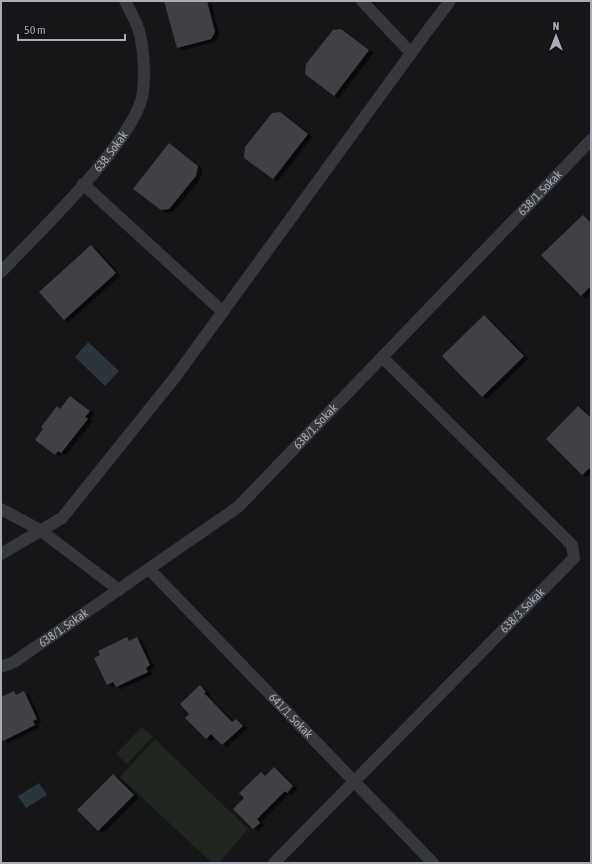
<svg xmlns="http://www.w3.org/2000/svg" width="592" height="864" viewBox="0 0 592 864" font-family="'Asap Condensed',sans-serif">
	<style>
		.green { fill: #1e261f }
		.water { fill: #2c353c }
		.building { fill: #404145; filter: url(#shadow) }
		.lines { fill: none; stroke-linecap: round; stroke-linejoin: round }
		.minor { stroke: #37383d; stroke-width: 12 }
		.labels { text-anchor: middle; stroke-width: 4; stroke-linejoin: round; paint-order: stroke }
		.street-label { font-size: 12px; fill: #a8adb8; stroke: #111113 }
	</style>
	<defs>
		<filter id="shadow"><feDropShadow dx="4.5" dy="2.5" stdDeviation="0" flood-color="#0009"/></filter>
	</defs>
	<rect width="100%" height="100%" fill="#161618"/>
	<path class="green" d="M 142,727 L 153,737 L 127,764 L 116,754 Z
		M 155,739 L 248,829 L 219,863 L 212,863 L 120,777 Z"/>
	<path class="water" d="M 88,342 L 119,371 L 105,386 L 75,357 Z
		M 39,783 L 47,795 L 26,808 L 18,796 Z"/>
	<path class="building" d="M 164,1 L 207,1 L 215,32 L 211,39 L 177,48 Z
		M 341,29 L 369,50 L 334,96 L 305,74 L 306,64 L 333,30 Z
		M 280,112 L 308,134 L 273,179 L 244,158 L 245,147 L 272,113 Z
		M 169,143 L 198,166 L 196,176 L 169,209 L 161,210 L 133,189 Z
		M 583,215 L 591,223 L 591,286 L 581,296 L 541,255 Z
		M 91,245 L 116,273 L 64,320 L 39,292 Z
		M 484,315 L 524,356 L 482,397 L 442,356 Z
		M 70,396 L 90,411 L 85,417 L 88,419 L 61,453 L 58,451 L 55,455 L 35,440 L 43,429 L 41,427 L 57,406 L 60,409 Z
		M 578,406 L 591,418 L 591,467 L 582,475 L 546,439 Z
		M 127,637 L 129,641 L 137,637 L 150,665 L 146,668 L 148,672 L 116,687 L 113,682 L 107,685 L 94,658 L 100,655 L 98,651 Z
		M 200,685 L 206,692 L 204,693 L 232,722 L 236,719 L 243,726 L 222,745 L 211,734 L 206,739 L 185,718 L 189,714 L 180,704 Z
		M 14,691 L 16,695 L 24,691 L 37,719 L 33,721 L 35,725 L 3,741 L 1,737 L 1,697 Z
		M 274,767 L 293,786 L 287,793 L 285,791 L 257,819 L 260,823 L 253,829 L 233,809 L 244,798 L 239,793 L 261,772 L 265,776 Z
		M 113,774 L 134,795 L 98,831 L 77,810 Z"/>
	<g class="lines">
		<g class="minor">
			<path d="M 362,1 L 411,53"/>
			<path d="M 83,184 L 223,312"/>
			<path id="s1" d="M 1,272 C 35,236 138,138 143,92 C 145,74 144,49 139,31 C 136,21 130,11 125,1"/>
			<path d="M 1,509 L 40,530 L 119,590"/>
			<path d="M 1,554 L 62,518 L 176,376 L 425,34 L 450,1"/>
			<path id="s2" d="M 149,569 L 433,863"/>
			<path id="s3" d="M 1,667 L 14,662 L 238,507 L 591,140"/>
			<path id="s4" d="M 274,863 L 574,558 L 572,545 L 382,357"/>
		</g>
	</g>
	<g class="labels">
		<g class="street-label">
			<text dy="4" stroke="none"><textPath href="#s1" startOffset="163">638. Sokak</textPath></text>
			<text dy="4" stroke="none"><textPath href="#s3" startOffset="722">638/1. Sokak</textPath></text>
			<text dy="4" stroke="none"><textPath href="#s3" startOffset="398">638/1. Sokak</textPath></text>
			<text dy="4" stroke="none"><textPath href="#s4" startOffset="354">638/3. Sokak</textPath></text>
			<text dy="4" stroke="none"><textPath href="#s3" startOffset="74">638/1. Sokak</textPath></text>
			<text dy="4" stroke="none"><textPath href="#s2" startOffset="204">641/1. Sokak</textPath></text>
		</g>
	</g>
	<rect width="592" height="864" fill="none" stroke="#a8adb8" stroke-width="4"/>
	<g transform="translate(556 36)" stroke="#111113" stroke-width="3" paint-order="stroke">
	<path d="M0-3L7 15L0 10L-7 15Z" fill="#a8adb8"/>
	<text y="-6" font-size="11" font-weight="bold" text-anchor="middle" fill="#a8adb8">N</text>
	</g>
	<path d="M18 34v6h107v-6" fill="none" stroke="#a8adb8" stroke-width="2"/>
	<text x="24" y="34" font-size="12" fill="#a8adb8" stroke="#111113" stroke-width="3" paint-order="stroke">50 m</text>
</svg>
